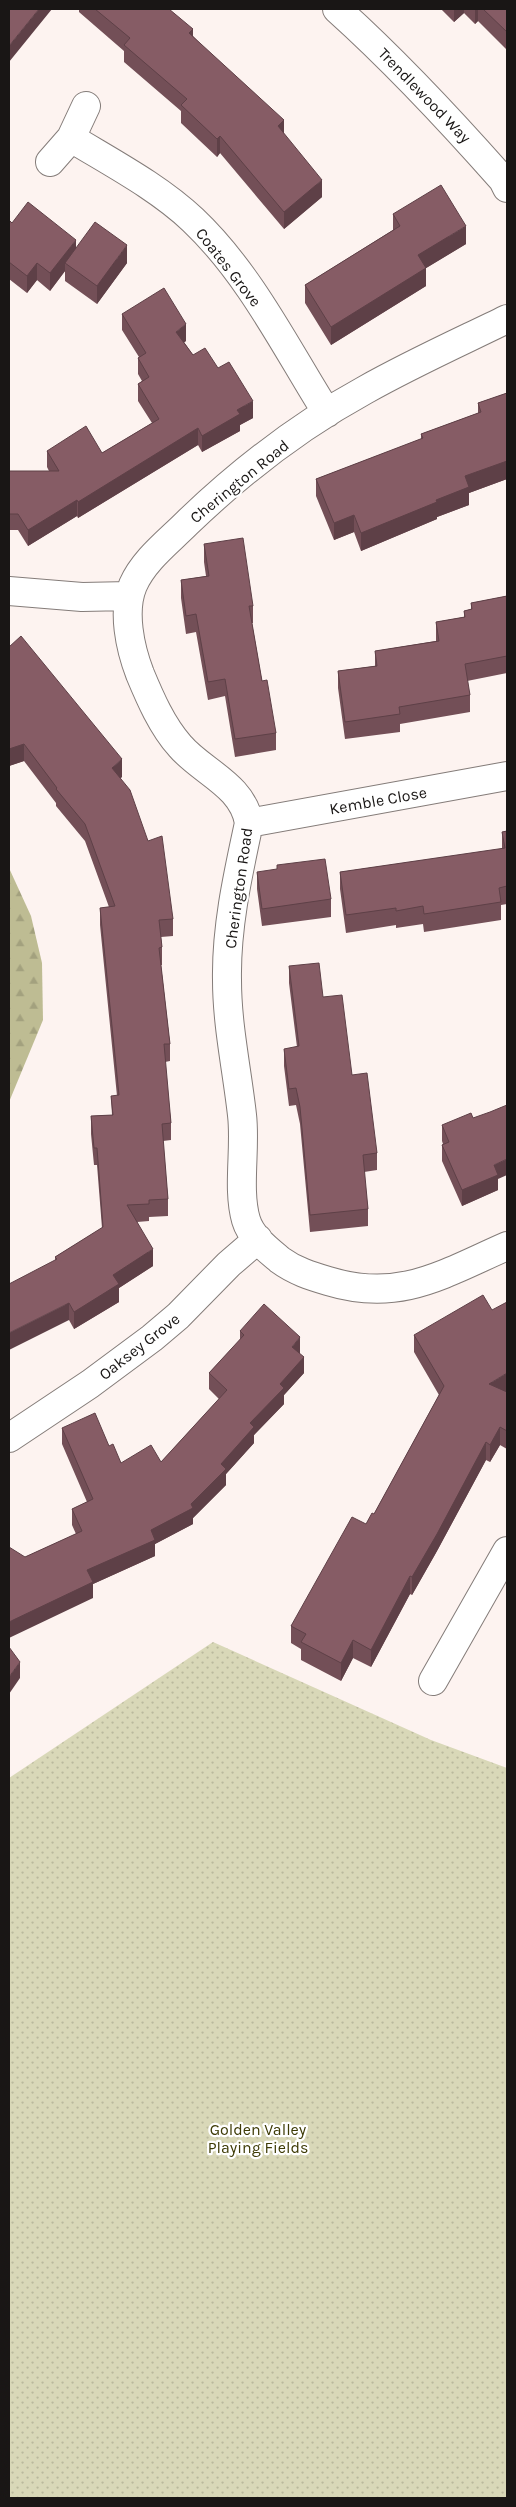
<svg xmlns="http://www.w3.org/2000/svg" width="516" height="2507" viewBox="0 0 516 2507" font-family="Karla,sans-serif">
	<style>
		.forest { fill: url(#forest-firs) }
		.park { fill: url(#park-dots) }
		.lines { fill: none; stroke-linecap: round; stroke-linejoin: round }
		.minor-casing { stroke: #847c79; stroke-width: 30 }
		.tertiary-casing { stroke: #847c79; stroke-width: 30 }
		.minor { stroke: #fff; stroke-width: 28 }
		.tertiary { stroke: #fff; stroke-width: 28 }
		.wall { fill: #734f57 }
		.shaded-wall { fill: #5e4047 }
		.building { fill: #865c65; stroke: #5e4047 }
		.labels { text-anchor: middle; stroke-width: 4.5; stroke-linejoin: round; paint-order: stroke }
		.street-label { font-size: 16px; fill: #191615; stroke: #fff }
		.park-label { font-size: 16px; fill: #3e3b06; stroke: #fff }
	</style>
	<defs>
		<pattern id="forest-firs" width="22" height="20" patternUnits="userSpaceOnUse" patternTransform="scale(1.25)"><rect width="22" height="20" fill="#bebc93"/><path d="M5 1l3.5 6h-7zM16 11l3.5 6h-7z" fill="#a3a17e"/></pattern>
		<pattern id="park-dots" width="8" height="8" patternUnits="userSpaceOnUse" patternTransform="scale(1.25)"><rect width="8" height="8" fill="#d9d8b8"/><path d="M2 2h.1M6 6h.1" fill="none" stroke="#bab99d" stroke-width="1.8" stroke-linecap="round"/></pattern>
	</defs>
	<rect width="100%" height="100%" fill="#fdf3f0"/>
	<path class="forest" d="M 9,868 L 31,916 L 42,963 L 43,1020 L 9,1102 Z"/>
	<path class="park" d="M 213,1642 L 431,1740 L 507,1768 L 507,2498 L 9,2498 L 9,1778 Z"/>
	<g class="lines">
		<g class="minor-casing">
			<path id="minor" d="M 71,138 C 112,163 158,187 193,220 C 250,274 286,348 327,413
				M 50,162 L 71,138 L 86,106
				M 507,319 C 460,342 411,364 365,390 C 301,425 240,472 187,523 C 168,542 144,560 133,585 C 122,611 130,648 140,674 C 150,698 162,726 180,746 C 202,772 243,785 249,823 C 238,874 226,927 227,980 C 227,1025 237,1070 242,1115 C 246,1148 237,1189 246,1220 C 251,1237 267,1249 280,1260 C 295,1271 311,1276 328,1281 C 400,1303 443,1274 507,1246
				M 9,591 L 82,597 L 129,596
				M 249,823 L 507,776
				M 9,1438 L 90,1384 L 152,1338 L 178,1316 L 229,1264 L 258,1239
				M 433,1681 L 507,1551"/>
		</g>
		<g class="tertiary-casing">
			<path id="tertiary" d="M 337,9 C 396,62 450,120 503,180 L 507,188"/>
		</g>
		<use href="#minor" class="minor"/>
		<use href="#tertiary" class="tertiary"/>
	</g>
	<path class="wall" d="M 79,9 L 169,9 L 193,36 L 284,134 L 322,197 L 284,229 L 220,153 L 217,157 L 181,123 L 181,111 L 124,62 L 124,51 L 79,12 Z
		M 441,9 L 507,9 L 507,50 L 478,21 L 475,24 L 464,13 L 454,22 Z
		M 393,214 L 466,244 L 426,268 L 426,286 L 331,345 L 305,303 L 305,285 L 393,230 Z
		M 9,220 L 12,223 L 76,249 L 127,263 L 97,304 L 65,281 L 65,271 L 50,291 L 37,280 L 27,293 L 9,279 Z
		M 122,314 L 186,341 L 184,342 L 193,355 L 218,368 L 253,418 L 240,425 L 240,431 L 202,452 L 198,445 L 78,518 L 77,516 L 28,546 L 18,530 L 9,530 L 9,471 L 49,471 L 47,467 L 47,451 L 102,453 L 152,423 L 138,401 L 138,384 L 142,381 L 138,374 L 138,358 L 139,357 L 122,330 Z
		M 507,393 L 507,479 L 469,493 L 469,505 L 437,517 L 437,519 L 361,551 L 354,532 L 334,540 L 316,496 L 316,479 L 421,439 L 421,434 L 478,413 L 478,403 Z
		M 204,544 L 253,606 L 253,623 L 252,623 L 262,681 L 276,733 L 276,750 L 235,757 L 225,696 L 208,700 L 196,632 L 186,634 L 181,598 L 181,580 L 206,576 L 204,562 Z
		M 507,596 L 507,673 L 467,681 L 470,695 L 470,712 L 400,724 L 400,732 L 345,739 L 338,688 L 338,671 L 375,666 L 375,651 L 436,641 L 436,622 L 464,617 L 464,611 L 471,609 L 471,603 Z
		M 9,647 L 122,777 L 120,778 L 173,919 L 173,936 L 161,937 L 162,947 L 162,965 L 161,965 L 170,1044 L 170,1061 L 165,1062 L 171,1123 L 171,1140 L 163,1141 L 168,1199 L 168,1216 L 149,1217 L 149,1221 L 137,1222 L 153,1266 L 119,1288 L 119,1302 L 74,1329 L 69,1320 L 55,1260 L 55,1257 L 102,1228 L 97,1165 L 94,1165 L 91,1134 L 91,1116 L 112,1115 L 111,1096 L 117,1096 L 100,925 L 100,908 L 109,907 L 85,841 L 56,806 L 56,803 L 24,761 L 9,766 Z
		M 507,831 L 507,904 L 501,905 L 501,920 L 424,932 L 423,924 L 396,928 L 396,925 L 346,933 L 340,889 L 340,872 L 502,849 L 502,832 Z
		M 257,872 L 331,899 L 331,917 L 262,926 L 257,889 Z
		M 289,966 L 323,997 L 352,1075 L 377,1153 L 377,1170 L 364,1172 L 368,1209 L 368,1226 L 310,1232 L 300,1124 L 296,1105 L 289,1106 L 284,1066 L 284,1049 L 297,1047 L 289,983 Z
		M 442,1125 L 498,1179 L 498,1190 L 462,1206 L 442,1161 L 442,1145 L 443,1144 L 442,1141 Z
		M 240,1331 L 300,1353 L 300,1354 L 304,1373 L 284,1395 L 284,1404 L 254,1435 L 254,1443 L 226,1474 L 226,1485 L 193,1518 L 193,1524 L 155,1544 L 155,1556 L 93,1584 L 93,1598 L 25,1557 L 76,1534 L 72,1525 L 72,1509 L 87,1502 L 62,1444 L 62,1428 L 109,1446 L 121,1463 L 161,1462 L 219,1399 L 209,1389 L 209,1373 L 240,1340 Z
		M 414,1335 L 507,1392 L 507,1449 L 500,1445 L 490,1462 L 486,1460 L 437,1551 L 412,1595 L 410,1594 L 371,1667 L 353,1658 L 341,1681 L 301,1660 L 301,1649 L 291,1643 L 291,1626 L 374,1514 L 439,1395 L 414,1352 Z"/>
	<path class="shaded-wall" d="M 39,9 L 52,9 L 9,62 L 9,46 Z
		M 454,9 L 464,9 L 464,13 L 454,22 Z
		M 475,9 L 478,9 L 478,21 L 475,24 Z
		M 193,29 L 193,46 L 189,33 Z
		M 284,120 L 284,138 L 278,126 Z
		M 220,136 L 220,153 L 217,157 L 217,139 Z
		M 322,180 L 322,197 L 284,229 L 284,212 Z
		M 466,226 L 466,244 L 418,273 L 418,255 Z
		M 76,240 L 76,257 L 65,263 L 65,271 L 50,291 L 50,273 Z
		M 127,245 L 127,263 L 97,304 L 97,286 Z
		M 37,263 L 37,280 L 27,293 L 27,276 Z
		M 426,268 L 426,286 L 331,345 L 331,327 Z
		M 186,324 L 186,341 L 176,348 L 176,332 Z
		M 253,401 L 253,418 L 240,425 L 240,431 L 202,452 L 202,436 L 237,410 Z
		M 198,428 L 198,445 L 78,518 L 78,502 Z
		M 507,461 L 507,479 L 469,493 L 469,505 L 437,517 L 437,519 L 361,551 L 361,533 L 436,500 L 465,476 Z
		M 77,500 L 77,516 L 28,546 L 28,530 Z
		M 354,515 L 354,532 L 334,540 L 334,523 Z
		M 24,744 L 24,761 L 9,766 L 9,749 Z
		M 122,759 L 122,777 L 112,785 L 112,768 Z
		M 507,1159 L 507,1175 L 498,1179 L 498,1190 L 462,1206 L 462,1190 L 494,1165 Z
		M 153,1249 L 153,1266 L 119,1288 L 119,1302 L 74,1329 L 74,1312 L 113,1275 Z
		M 69,1303 L 69,1320 L 9,1350 L 9,1333 Z
		M 300,1337 L 300,1353 L 292,1363 L 292,1347 Z
		M 304,1357 L 304,1373 L 284,1395 L 284,1404 L 254,1435 L 254,1443 L 226,1474 L 226,1485 L 193,1518 L 193,1524 L 155,1544 L 155,1556 L 93,1584 L 93,1598 L 9,1638 L 9,1622 L 87,1570 L 151,1530 L 221,1464 L 250,1423 L 280,1384 Z
		M 507,1373 L 507,1391 L 489,1401 L 489,1384 Z
		M 500,1427 L 500,1445 L 490,1462 L 490,1445 Z
		M 486,1442 L 486,1460 L 437,1551 L 412,1595 L 412,1577 Z
		M 410,1576 L 410,1594 L 371,1667 L 371,1650 Z
		M 353,1640 L 353,1658 L 341,1681 L 341,1663 Z
		M 20,1662 L 20,1678 L 9,1694 L 9,1677 Z"/>
	<path class="building" d="M 9,9 L 39,9 L 9,46 Z
		M 95,9 L 169,9 L 193,29 L 189,33 L 284,120 L 278,126 L 322,180 L 284,212 L 220,136 L 217,139 L 181,105 L 187,99 L 124,45 L 130,38 Z
		M 483,9 L 507,9 L 507,32 Z
		M 441,185 L 466,226 L 418,255 L 426,268 L 331,327 L 305,285 L 400,226 L 393,214 Z
		M 28,202 L 76,240 L 50,273 L 37,263 L 27,276 L 9,262 L 9,220 L 12,223 Z
		M 95,222 L 127,245 L 97,286 L 65,263 Z
		M 164,288 L 186,324 L 176,332 L 193,355 L 205,348 L 218,368 L 229,362 L 253,401 L 237,410 L 240,414 L 202,436 L 198,428 L 78,502 L 77,500 L 28,530 L 18,514 L 9,514 L 9,471 L 59,471 L 47,451 L 86,426 L 102,453 L 159,419 L 138,384 L 149,377 L 138,358 L 146,353 L 122,314 Z
		M 507,393 L 507,461 L 465,476 L 469,487 L 436,500 L 437,502 L 361,533 L 354,515 L 334,523 L 316,479 L 423,438 L 421,434 L 481,412 L 478,403 Z
		M 243,538 L 253,606 L 249,606 L 262,681 L 267,680 L 276,733 L 235,739 L 225,679 L 208,682 L 196,614 L 186,616 L 181,580 L 209,576 L 204,544 Z
		M 507,596 L 507,656 L 465,664 L 470,695 L 399,707 L 400,714 L 345,722 L 338,671 L 377,666 L 375,651 L 439,641 L 436,622 L 465,617 L 464,611 L 472,609 L 471,603 Z
		M 21,636 L 122,759 L 112,768 L 130,790 L 148,841 L 162,836 L 173,919 L 159,920 L 162,947 L 159,948 L 170,1044 L 164,1044 L 171,1123 L 162,1124 L 168,1199 L 149,1200 L 149,1204 L 127,1205 L 153,1249 L 113,1275 L 119,1284 L 74,1312 L 69,1303 L 9,1333 L 9,1284 L 57,1259 L 55,1257 L 103,1227 L 97,1148 L 94,1148 L 91,1116 L 113,1115 L 111,1096 L 119,1095 L 100,908 L 115,906 L 85,824 L 56,789 L 57,788 L 24,744 L 9,749 L 9,647 Z
		M 507,831 L 507,886 L 499,888 L 501,902 L 424,914 L 423,906 L 396,911 L 396,908 L 346,915 L 340,872 L 505,848 L 502,832 Z
		M 325,859 L 331,899 L 262,909 L 257,872 L 277,869 L 277,865 Z
		M 319,963 L 323,997 L 342,995 L 352,1075 L 367,1073 L 377,1153 L 363,1155 L 368,1209 L 310,1215 L 300,1107 L 296,1088 L 289,1089 L 284,1049 L 299,1046 L 289,966 Z
		M 507,1105 L 507,1159 L 494,1165 L 498,1175 L 462,1190 L 442,1145 L 449,1142 L 442,1125 L 471,1113 L 473,1118 L 490,1112 Z
		M 483,1295 L 492,1310 L 507,1302 L 507,1373 L 489,1384 L 507,1392 L 507,1431 L 500,1427 L 490,1445 L 486,1442 L 437,1534 L 412,1577 L 410,1576 L 371,1650 L 353,1640 L 341,1663 L 301,1642 L 306,1634 L 291,1626 L 352,1517 L 366,1524 L 372,1513 L 374,1514 L 444,1386 L 414,1335 Z
		M 264,1304 L 300,1337 L 292,1347 L 304,1357 L 280,1384 L 284,1388 L 250,1423 L 254,1427 L 221,1464 L 226,1469 L 191,1504 L 193,1508 L 151,1530 L 155,1540 L 87,1570 L 93,1582 L 9,1622 L 9,1547 L 25,1557 L 82,1531 L 72,1509 L 93,1499 L 62,1428 L 95,1413 L 109,1446 L 113,1444 L 121,1463 L 151,1445 L 161,1462 L 227,1390 L 209,1373 L 244,1335 L 240,1331 Z
		M 9,1647 L 20,1662 L 9,1677 Z"/>
	<g class="labels">
		<g class="street-label">
			<text transform="translate(425 95) rotate(46)" y="6">Trendlewood Way</text>
			<text transform="translate(229 267) rotate(52)" y="6">Coates Grove</text>
			<text transform="translate(239 481) rotate(-39)" y="6">Cherington Road</text>
			<text transform="translate(378 800) rotate(-10)" y="6">Kemble Close</text>
			<text transform="translate(238 888) rotate(-82)" y="6">Cherington Road</text>
			<text transform="translate(139 1346) rotate(-38)" y="6">Oaksey Grove</text>
		</g>
		<g class="park-label">
			<text x="258" y="2135">Golden Valley<tspan x="258" dy="18">Playing Fields</tspan></text>
		</g>
	</g>
	<rect width="516" height="2507" fill="none" stroke="#191615" stroke-width="20"/>
</svg>
